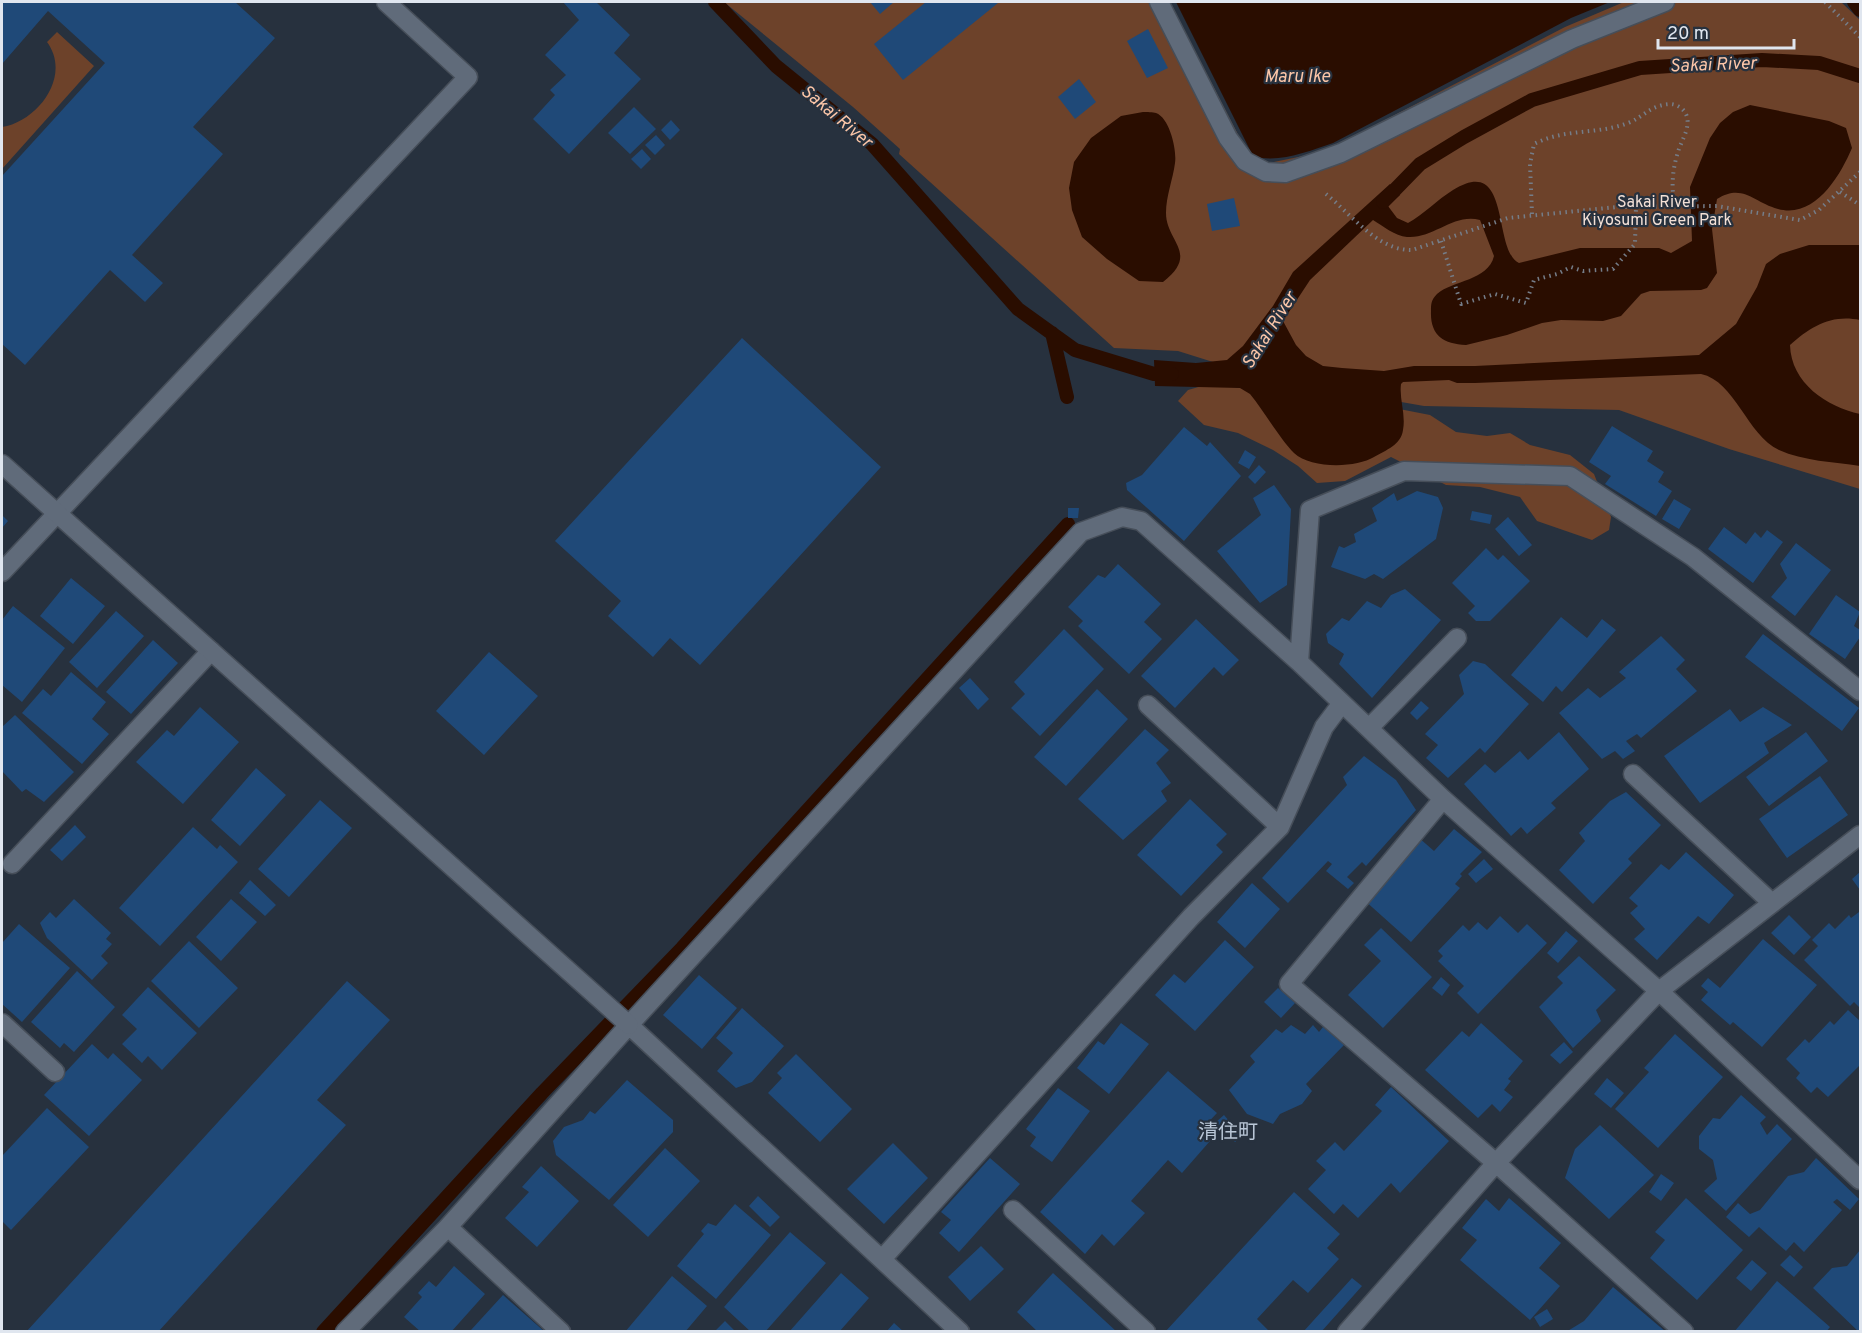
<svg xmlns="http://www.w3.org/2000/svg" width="1862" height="1333" viewBox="0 0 1862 1333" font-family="Overpass,'Noto Sans JP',sans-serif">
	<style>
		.green { fill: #6d422a }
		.water { fill: #2a0d00 }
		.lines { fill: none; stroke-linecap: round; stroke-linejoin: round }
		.stream { stroke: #2a0d00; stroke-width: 14 }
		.building { fill: #1f4978 }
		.lane-casing { stroke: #464e59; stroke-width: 21 }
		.street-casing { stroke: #464e59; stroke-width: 21 }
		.secondary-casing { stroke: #464e59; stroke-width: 21 }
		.path { stroke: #757d88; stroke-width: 4; stroke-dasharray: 1.5 4.5; stroke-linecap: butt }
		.lane { stroke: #606b7a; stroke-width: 18 }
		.street { stroke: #606b7a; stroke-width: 18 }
		.secondary { stroke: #606b7a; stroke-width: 18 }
		.labels { text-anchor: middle; stroke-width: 4.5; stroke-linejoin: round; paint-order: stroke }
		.park-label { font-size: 16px; fill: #f3e0d6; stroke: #27313e }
		.water-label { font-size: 18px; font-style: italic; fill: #fcc6a8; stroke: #27313e }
		.quarter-label { font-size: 20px; fill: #bac7d7; stroke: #27313e }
	</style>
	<rect width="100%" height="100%" fill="#27313e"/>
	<path class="green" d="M 724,2 L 1170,2 L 1250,158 L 1264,164 L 1323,152 L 1565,27 L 1624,2 L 1841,2 L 1860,20 L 1860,489 L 1729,449 L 1619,410 L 1424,406 L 1264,378 L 1178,351 L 1114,348 L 899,154 L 900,149 L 853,107 Z
		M 57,32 L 94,66 L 2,169 L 2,127 C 38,121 72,76 47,42 Z
		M 1209,384 L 1389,407 L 1430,415 L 1456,432 L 1487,436 L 1510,433 L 1530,445 L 1570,455 L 1594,474 L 1611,517 L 1609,530 L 1592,540 L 1537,521 L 1520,497 L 1480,487 L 1446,485 L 1391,457 L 1345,481 L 1317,483 L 1298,466 L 1273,450 L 1238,433 L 1204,425 L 1178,401 L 1188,390 Z"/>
	<path class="water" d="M 1176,2 L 1610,2 L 1571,18 L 1333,143 C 1309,151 1278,164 1253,156 Z
		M 1750,105 L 1829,121 L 1846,128 L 1852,148 C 1840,176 1815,219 1778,209 C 1753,202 1743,183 1717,199 L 1712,229 L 1717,273 L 1707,288 L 1701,290 L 1650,291 L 1641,294 L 1621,316 L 1603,321 L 1561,320 L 1542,323 L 1507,335 L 1466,345 C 1443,344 1430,335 1431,311 C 1431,304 1431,300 1437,294 C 1453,280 1488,281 1494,256 L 1480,220 C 1453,213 1434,239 1407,237 C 1395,236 1383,226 1373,220 L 1310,280 L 1283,321 L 1296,345 L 1306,356 L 1323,366 L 1342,368 L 1384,371 L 1414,366 L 1475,366 L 1699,355 L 1736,324 L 1757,287 L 1766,264 L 1780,254 L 1809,245 L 1860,245 L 1860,320 C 1832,314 1811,326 1790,345 C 1791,383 1827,407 1860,414 L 1860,466 C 1834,462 1803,461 1779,450 C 1747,435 1735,381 1701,374 L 1475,383 L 1457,383 L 1449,380 L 1403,382 L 1401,384 C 1399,399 1406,414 1403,430 C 1401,445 1386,450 1374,457 C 1356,468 1311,469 1294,453 C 1280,439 1264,411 1250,394 L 1240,388 L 1155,386 L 1154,360 L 1196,363 L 1227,360 L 1243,346 L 1273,306 L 1293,272 L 1390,184 L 1400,195 L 1388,206 L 1397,218 L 1408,223 C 1424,214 1437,200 1453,190 C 1512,153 1492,250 1519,263 L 1580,248 L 1659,248 L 1671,253 L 1692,241 L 1690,187 L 1710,138 L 1720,123 L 1733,112 Z
		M 1143,112 C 1147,112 1153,112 1156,113 C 1170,118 1177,151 1175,163 C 1173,179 1166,196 1166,213 C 1166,242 1200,253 1163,282 L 1139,281 L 1107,259 L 1082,237 L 1072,210 L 1069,188 L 1074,162 L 1091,138 L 1121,116 Z"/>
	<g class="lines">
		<path class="stream" d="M 715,2 L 776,66 L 872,144 L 1018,309 L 1075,350 L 1154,374 L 1172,374
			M 1854,2 L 1860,10
			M 1383,202 L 1420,164 L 1464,137 L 1532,100 L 1640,68 L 1762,60 L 1819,63 L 1860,76
			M 1052,333 L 1067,397
			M 323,1332 L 542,1093 L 682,948 L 1068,524"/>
	</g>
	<path class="building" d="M 2,2 L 235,2 L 275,38 L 193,127 L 223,154 L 132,255 L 163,283 L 145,302 L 110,270 L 25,365 L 2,344 L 2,176 L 105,63 L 48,11 L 2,64 Z
		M 563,2 L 596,2 L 630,35 L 614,53 L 641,79 L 569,154 L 533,119 L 555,95 L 550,90 L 566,75 L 545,55 L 579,20 Z
		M 870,2 L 894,2 L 880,14 Z
		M 926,2 L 998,3 L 903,80 L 874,44 Z
		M 1148,29 L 1168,68 L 1147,78 L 1127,41 Z
		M 1079,79 L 1096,102 L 1075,119 L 1058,97 Z
		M 634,107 L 656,129 L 630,154 L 608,133 Z
		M 671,120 L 680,130 L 670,140 L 661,130 Z
		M 656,135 L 665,145 L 655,155 L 645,145 Z
		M 642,149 L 651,159 L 641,169 L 631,159 Z
		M 1234,198 L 1240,226 L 1212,231 L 1207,204 Z
		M 742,338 L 881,467 L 700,665 L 670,638 L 653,657 L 608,616 L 621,601 L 555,541 Z
		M 1612,426 L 1653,451 L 1647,461 L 1664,472 L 1658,482 L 1672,491 L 1656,516 L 1605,484 L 1611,476 L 1589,462 Z
		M 1184,427 L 1207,446 L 1210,442 L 1241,476 L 1184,541 L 1127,490 L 1126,483 L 1142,475 Z
		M 1245,450 L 1256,457 L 1249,469 L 1238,463 Z
		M 1259,465 L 1266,472 L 1255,484 L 1248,477 Z
		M 1274,485 L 1291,509 L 1287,585 L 1260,603 L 1217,551 L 1261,515 L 1253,498 Z
		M 1417,491 L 1438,497 L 1443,508 L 1436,539 L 1383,579 L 1374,574 L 1365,579 L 1331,567 L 1339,546 L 1344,548 L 1356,542 L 1354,534 L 1377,521 L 1372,508 L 1394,493 L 1397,501 Z
		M 1674,499 L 1691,509 L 1679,529 L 1662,519 Z
		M 1068,508 L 1079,508 L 1078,518 L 1068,518 Z
		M 1472,511 L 1492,515 L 1490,524 L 1470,520 Z
		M 2,515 L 8,521 L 2,528 Z
		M 1508,517 L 1532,545 L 1519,556 L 1495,529 Z
		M 1724,527 L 1746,544 L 1755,532 L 1761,538 L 1767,530 L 1783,542 L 1753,583 L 1708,549 Z
		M 1796,543 L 1831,570 L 1795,616 L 1771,597 L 1787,578 L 1780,564 Z
		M 1486,548 L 1498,560 L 1503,555 L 1530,581 L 1490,621 L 1476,621 L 1468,613 L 1475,606 L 1452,583 Z
		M 1118,564 L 1161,604 L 1144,622 L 1162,639 L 1129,674 L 1078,626 L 1083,621 L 1068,607 L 1098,575 L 1105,578 Z
		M 71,578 L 105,606 L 73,644 L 40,616 Z
		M 1405,589 L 1441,620 L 1372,698 L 1339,664 L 1344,654 L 1328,643 L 1326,634 L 1342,618 L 1349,621 L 1367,601 L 1381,608 L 1391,595 Z
		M 1836,595 L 1860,612 L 1854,626 L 1860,630 L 1860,637 L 1845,659 L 1809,634 Z
		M 13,606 L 65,648 L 22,702 L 2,685 L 2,620 Z
		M 116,611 L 144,636 L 97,688 L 69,662 Z
		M 1561,617 L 1587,638 L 1602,619 L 1616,630 L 1562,692 L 1556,686 L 1543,702 L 1511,675 Z
		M 1196,619 L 1239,660 L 1223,676 L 1214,667 L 1175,708 L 1141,676 Z
		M 1064,629 L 1104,669 L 1040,736 L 1011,708 L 1025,694 L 1014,682 Z
		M 1763,634 L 1859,708 L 1842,731 L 1745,657 Z
		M 1661,636 L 1685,660 L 1676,669 L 1697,691 L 1641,738 L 1637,734 L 1626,741 L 1635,751 L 1623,759 L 1615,751 L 1602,759 L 1559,713 L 1588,688 L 1600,698 L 1626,678 L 1619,672 Z
		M 153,640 L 178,663 L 131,714 L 106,692 Z
		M 489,652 L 538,696 L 484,755 L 436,711 Z
		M 1473,661 L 1485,664 L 1529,704 L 1485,753 L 1480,748 L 1448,778 L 1426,758 L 1438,745 L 1425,734 L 1464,694 L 1459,675 Z
		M 71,672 L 106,702 L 92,719 L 109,734 L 82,764 L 22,713 L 43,689 L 51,696 Z
		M 970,678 L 989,699 L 978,710 L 959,688 Z
		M 1097,689 L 1128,719 L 1066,786 L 1034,757 Z
		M 1421,701 L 1429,708 L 1417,720 L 1410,713 Z
		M 200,707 L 239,742 L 183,804 L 136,762 L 167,730 L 174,736 Z
		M 1763,707 L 1792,725 L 1764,743 L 1769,753 L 1700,803 L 1664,756 L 1730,709 L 1740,722 Z
		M 15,715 L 74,772 L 44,802 L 26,789 L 22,792 L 2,771 L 2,727 Z
		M 1145,729 L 1169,750 L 1156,763 L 1171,783 L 1161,791 L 1167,801 L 1123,840 L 1078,799 Z
		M 1559,732 L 1589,769 L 1551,803 L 1556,808 L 1527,834 L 1521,827 L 1511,836 L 1464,784 L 1485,764 L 1495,773 L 1520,751 L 1528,760 Z
		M 1806,732 L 1828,761 L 1769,806 L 1746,777 Z
		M 1364,756 L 1396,780 L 1416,810 L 1366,866 L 1362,862 L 1347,877 L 1354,883 L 1348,889 L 1326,871 L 1332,864 L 1328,861 L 1288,903 L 1262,878 L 1347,785 L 1343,777 Z
		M 256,768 L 286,795 L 240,846 L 211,820 Z
		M 1820,776 L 1848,815 L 1787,858 L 1759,819 Z
		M 1626,792 L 1661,825 L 1628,859 L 1632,863 L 1593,904 L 1559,870 L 1585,841 L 1579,833 L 1610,801 Z
		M 1190,799 L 1227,834 L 1216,845 L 1223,852 L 1181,896 L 1137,855 Z
		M 320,800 L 352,828 L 289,897 L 258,869 Z
		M 75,825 L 86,837 L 62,861 L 50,850 Z
		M 193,827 L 217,849 L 220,845 L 238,862 L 160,946 L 119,908 Z
		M 1454,829 L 1482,852 L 1460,874 L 1462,876 L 1455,884 L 1460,888 L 1411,942 L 1363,899 L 1418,837 L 1434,851 Z
		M 1686,852 L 1734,895 L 1709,924 L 1698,916 L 1657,960 L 1634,939 L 1645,929 L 1630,913 L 1638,906 L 1629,898 L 1661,864 L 1669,870 Z
		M 1484,859 L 1493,869 L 1476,883 L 1468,874 Z
		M 1860,872 L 1860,890 L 1852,879 Z
		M 250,880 L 276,905 L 265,916 L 239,893 Z
		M 1252,883 L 1280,909 L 1245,948 L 1217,922 Z
		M 74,899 L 111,933 L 106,939 L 112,944 L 101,956 L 108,963 L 92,980 L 47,938 L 40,923 L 50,912 L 56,918 Z
		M 231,899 L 257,922 L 221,961 L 196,937 Z
		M 1859,912 L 1860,914 L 1860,1008 L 1854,1002 L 1850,1006 L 1804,960 L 1818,946 L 1812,940 L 1829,923 L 1835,929 L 1849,915 L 1851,918 Z
		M 1789,915 L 1811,937 L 1794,955 L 1771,933 Z
		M 1500,916 L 1518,933 L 1527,924 L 1547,943 L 1478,1014 L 1457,993 L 1464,986 L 1438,961 L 1443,956 L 1438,951 L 1463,925 L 1469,931 L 1478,922 L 1487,930 Z
		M 19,924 L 70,968 L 22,1022 L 2,1004 L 2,943 Z
		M 1381,928 L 1432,977 L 1383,1028 L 1348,995 L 1381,961 L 1364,945 Z
		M 1566,931 L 1578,941 L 1558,963 L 1547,953 Z
		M 1763,939 L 1817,985 L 1762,1047 L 1733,1022 L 1730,1025 L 1701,1000 L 1708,992 L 1701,986 L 1708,978 L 1720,988 Z
		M 1225,940 L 1254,967 L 1195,1031 L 1155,995 L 1174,974 L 1185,983 Z
		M 189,941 L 238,988 L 199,1028 L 151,981 Z
		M 1579,956 L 1616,990 L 1596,1010 L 1601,1021 L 1573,1048 L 1539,1007 L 1563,983 L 1557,977 Z
		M 77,971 L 115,1007 L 74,1052 L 64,1043 L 60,1048 L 31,1022 Z
		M 699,975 L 737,1008 L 702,1049 L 663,1015 Z
		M 1441,977 L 1450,985 L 1442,996 L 1432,988 Z
		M 347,981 L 390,1020 L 317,1100 L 346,1125 L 158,1332 L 26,1332 Z
		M 148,987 L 197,1033 L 162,1070 L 148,1056 L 142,1063 L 122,1044 L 137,1029 L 122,1015 Z
		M 1278,988 L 1295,1003 L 1281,1018 L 1264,1002 Z
		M 742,1008 L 784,1046 L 752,1082 L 736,1088 L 717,1071 L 733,1053 L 716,1038 Z
		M 1848,1010 L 1860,1021 L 1860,1065 L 1828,1097 L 1817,1087 L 1811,1093 L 1796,1078 L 1800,1073 L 1786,1059 L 1805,1039 L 1809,1043 L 1830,1021 L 1834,1025 Z
		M 1121,1023 L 1149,1044 L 1109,1094 L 1077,1068 L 1098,1041 L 1104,1045 Z
		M 1481,1023 L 1523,1061 L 1508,1079 L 1511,1081 L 1504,1090 L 1513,1097 L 1500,1112 L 1492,1104 L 1478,1118 L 1425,1070 L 1462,1031 L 1469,1037 Z
		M 1291,1025 L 1305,1034 L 1313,1025 L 1319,1032 L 1323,1027 L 1344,1045 L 1306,1084 L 1312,1091 L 1302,1104 L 1280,1114 L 1273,1124 L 1247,1114 L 1229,1090 L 1255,1062 L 1250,1056 L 1276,1029 L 1282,1033 Z
		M 1675,1034 L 1723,1077 L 1658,1148 L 1615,1109 L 1649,1072 L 1644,1068 Z
		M 1564,1042 L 1573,1052 L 1560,1064 L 1550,1055 Z
		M 92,1044 L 108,1059 L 113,1053 L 142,1080 L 89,1136 L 44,1095 Z
		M 796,1054 L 852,1109 L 820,1142 L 768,1093 L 782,1078 L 777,1073 Z
		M 1168,1071 L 1217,1113 L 1199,1132 L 1210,1141 L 1182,1173 L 1168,1160 L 1131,1201 L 1145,1213 L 1114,1246 L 1102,1234 L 1085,1254 L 1040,1212 Z
		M 1607,1078 L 1624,1093 L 1611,1108 L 1594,1094 Z
		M 627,1080 L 673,1120 L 673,1132 L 609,1200 L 556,1155 L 553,1141 L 564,1127 L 583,1120 L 590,1111 L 595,1114 Z
		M 1391,1087 L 1449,1141 L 1400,1193 L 1391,1183 L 1358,1218 L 1343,1204 L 1334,1214 L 1308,1189 L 1326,1170 L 1316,1161 L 1335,1142 L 1344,1151 L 1382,1111 L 1375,1105 Z
		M 1058,1088 L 1090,1111 L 1052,1162 L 1030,1146 L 1036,1137 L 1026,1129 Z
		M 1741,1095 L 1766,1117 L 1760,1123 L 1767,1135 L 1777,1124 L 1792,1139 L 1726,1211 L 1704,1191 L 1717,1179 L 1713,1160 L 1699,1149 L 1699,1136 L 1713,1118 L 1720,1119 Z
		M 47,1108 L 89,1147 L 11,1230 L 2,1221 L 2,1156 Z
		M 1224,1115 L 1242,1136 L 1235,1142 L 1216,1122 Z
		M 1600,1125 L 1654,1175 L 1609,1219 L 1565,1178 L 1575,1149 Z
		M 893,1143 L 928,1178 L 884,1224 L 847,1189 Z
		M 665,1148 L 700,1181 L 648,1237 L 613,1205 Z
		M 990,1158 L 1020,1184 L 959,1252 L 939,1233 L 951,1220 L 941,1212 Z
		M 1816,1158 L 1859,1199 L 1850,1210 L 1837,1199 L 1833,1202 L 1842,1210 L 1804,1252 L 1794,1242 L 1786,1251 L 1759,1227 L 1749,1237 L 1726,1217 L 1738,1203 L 1750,1214 L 1760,1210 L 1788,1176 L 1804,1172 Z
		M 541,1166 L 579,1201 L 537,1247 L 505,1218 L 529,1192 L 522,1187 Z
		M 1661,1174 L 1674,1183 L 1661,1201 L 1649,1192 Z
		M 1294,1192 L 1340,1234 L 1327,1248 L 1339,1259 L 1308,1293 L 1293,1280 L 1257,1319 L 1270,1332 L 1165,1332 Z
		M 758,1196 L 780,1217 L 770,1227 L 749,1206 Z
		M 1509,1198 L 1561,1243 L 1539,1268 L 1560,1286 L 1530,1320 L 1460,1260 L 1477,1240 L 1462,1228 L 1486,1199 L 1499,1211 Z
		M 1686,1198 L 1743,1250 L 1697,1300 L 1650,1258 L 1665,1240 L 1655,1232 Z
		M 735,1204 L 771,1235 L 716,1299 L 677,1266 L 704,1234 L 701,1231 L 708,1223 L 716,1226 Z
		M 790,1232 L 826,1263 L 765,1332 L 751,1332 L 724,1307 Z
		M 981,1246 L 1004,1269 L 970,1301 L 948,1277 Z
		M 1860,1250 L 1860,1332 L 1859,1332 L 1813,1288 L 1832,1268 L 1847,1266 Z
		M 1790,1255 L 1803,1267 L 1794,1277 L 1780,1265 Z
		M 1752,1260 L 1767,1273 L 1751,1291 L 1736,1278 Z
		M 454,1266 L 485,1294 L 451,1332 L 421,1332 L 404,1317 L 422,1297 L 418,1293 L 429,1281 L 436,1287 Z
		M 841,1273 L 869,1298 L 839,1332 L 789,1332 Z
		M 1053,1273 L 1117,1332 L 1038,1332 L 1017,1312 Z
		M 672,1276 L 707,1306 L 685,1332 L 625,1332 Z
		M 1352,1278 L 1362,1286 L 1321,1332 L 1303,1332 Z
		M 1777,1281 L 1830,1327 L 1826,1332 L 1734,1332 Z
		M 1613,1287 L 1666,1332 L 1566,1332 L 1584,1321 Z
		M 503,1295 L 545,1332 L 472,1332 L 471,1330 Z
		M 1547,1309 L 1553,1319 L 1540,1327 L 1534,1317 Z
		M 725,1321 L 736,1332 L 714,1332 Z
		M 894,1323 L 904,1332 L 886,1332 Z"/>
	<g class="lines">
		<g class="lane-casing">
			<path id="lane" d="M 12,864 L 211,651"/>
		</g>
		<g class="street-casing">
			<path id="street" d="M 1159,2 L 1228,138 L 1245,161 L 1266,172 L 1285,173 L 1341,153 L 1572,39 L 1665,2
				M 2,572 L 468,77 L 386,2
				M 1299,662 L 1310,510 L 1404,471 L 1570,476 L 1693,557 L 1860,691
				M 1148,705 L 1280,827
				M 1369,728 L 1457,638
				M 1633,774 L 1772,903
				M 1443,799 L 1289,984 L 1496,1163 L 1684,1332
				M 2,1023 L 55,1072
				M 629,1025 L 960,1332
				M 1013,1210 L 1146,1332
				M 448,1227 L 561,1332
				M 882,1259 L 1191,917 L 1280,827 L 1324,727 L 1342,703
				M 345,1332 L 448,1227 L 629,1025 L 1081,532 L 1122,517 L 1141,521 L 1299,662 L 1443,799 L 1659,991 L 1860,1180
				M 1347,1332 L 1496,1163 L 1659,991 L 1860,835"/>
		</g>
		<g class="secondary-casing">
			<path id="secondary" d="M 2,464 L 629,1025"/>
		</g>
		<path class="path" d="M 1825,2 L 1860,37
			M 1840,192 L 1860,205
			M 1326,194 C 1351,214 1378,251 1412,250 L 1508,218 L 1617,207 L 1717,206 L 1800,220 L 1819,210 L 1860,172
			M 1532,214 L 1530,164 L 1534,144 C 1565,128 1597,135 1628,123 C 1644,117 1650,105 1670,104 C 1677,104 1685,109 1687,117 C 1690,129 1681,141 1678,152 C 1672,171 1671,188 1675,207
			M 1441,241 L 1461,304 L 1495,294 L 1526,303 L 1534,280 L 1557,274 L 1571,267 L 1583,271 L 1613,269 L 1635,244 L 1636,207"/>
		<use href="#lane" class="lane"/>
		<use href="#street" class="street"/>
		<use href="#secondary" class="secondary"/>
	</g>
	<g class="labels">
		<g class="park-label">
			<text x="1657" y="207">Sakai River<tspan x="1657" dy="18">Kiyosumi Green Park</tspan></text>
		</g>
		<g class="water-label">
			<text transform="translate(1713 64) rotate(-2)" y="6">Sakai River</text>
			<text x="1297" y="82">Maru Ike</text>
			<text transform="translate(837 116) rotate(40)" y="6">Sakai River</text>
			<text transform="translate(1269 330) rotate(-58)" y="6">Sakai River</text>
		</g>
		<g class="quarter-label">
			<text x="1228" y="1138">清住町</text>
		</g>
	</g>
	<rect width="1862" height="1333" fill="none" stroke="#e0e6ef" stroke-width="6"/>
	<path d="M1658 39v9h136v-9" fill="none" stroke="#e0e6ef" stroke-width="3"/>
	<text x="1667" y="39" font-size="18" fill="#e0e6ef" stroke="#27313e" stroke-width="4.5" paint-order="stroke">20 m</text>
</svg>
